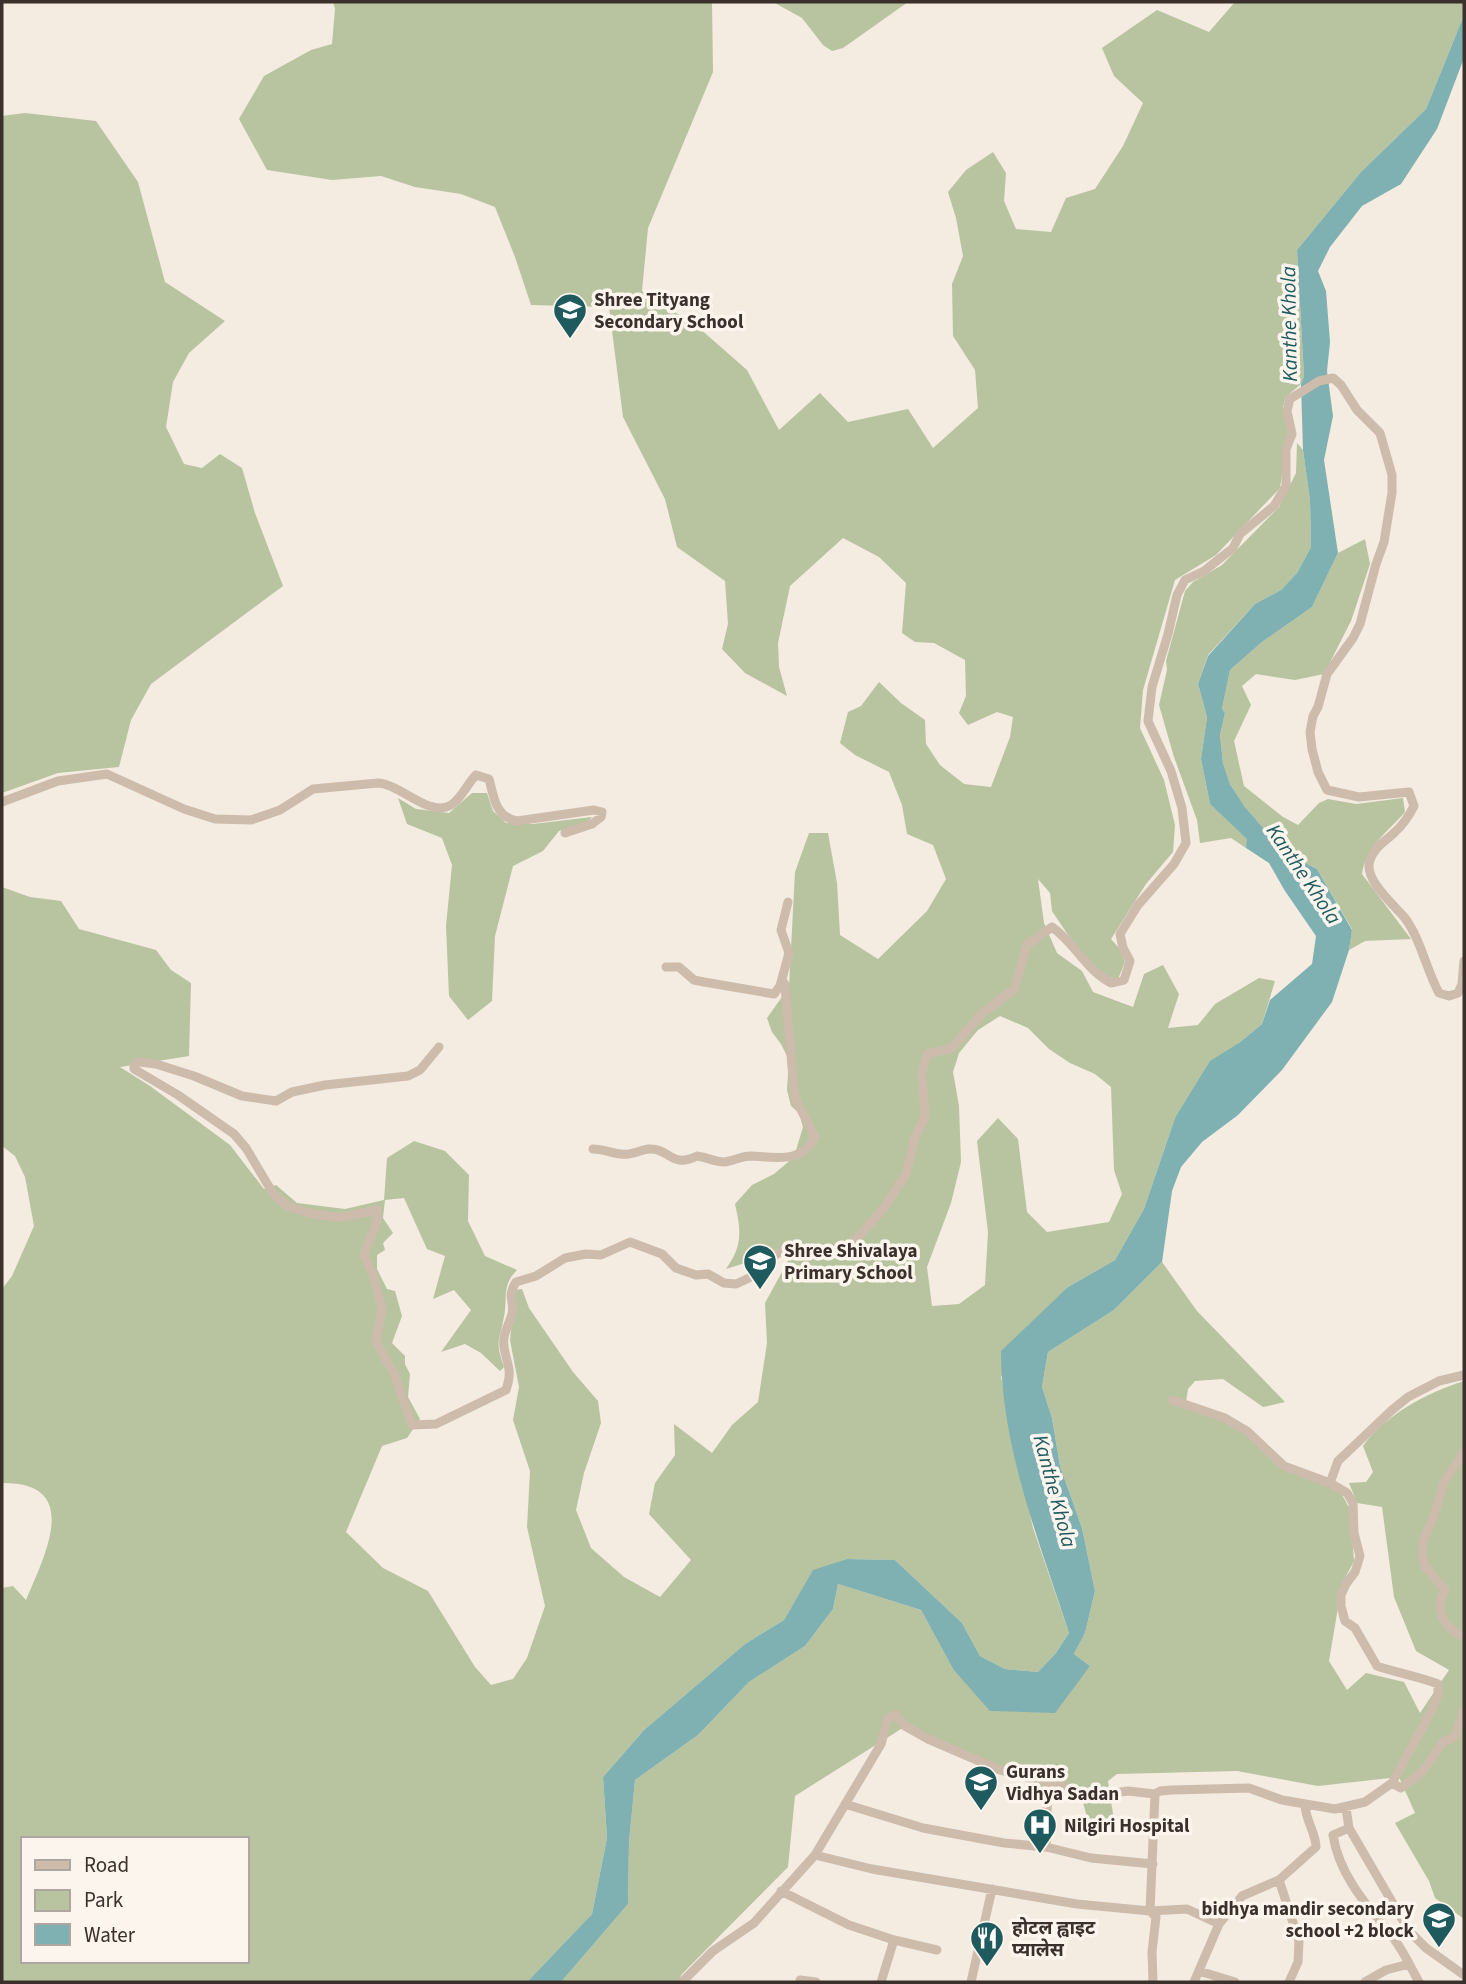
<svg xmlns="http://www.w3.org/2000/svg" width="1466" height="1984" viewBox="0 0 1466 1984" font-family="'Source Sans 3','Noto Sans Devanagari',sans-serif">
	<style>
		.green { fill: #b8c4a0; fill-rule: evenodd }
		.water { fill: #7fb0b2 }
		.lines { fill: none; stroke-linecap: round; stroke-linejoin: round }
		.minor { stroke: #cdbbac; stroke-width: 9 }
		.labels { text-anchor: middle; stroke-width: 7; stroke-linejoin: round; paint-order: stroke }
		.poi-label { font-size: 19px; font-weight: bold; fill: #3b302b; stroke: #fbf5ee; text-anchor: start }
		.water-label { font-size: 21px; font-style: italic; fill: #1f5a5e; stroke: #fbf5ee }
	</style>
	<rect width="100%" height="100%" fill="#f4ebe1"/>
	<path class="green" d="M 333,2 L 712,2 L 713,72 L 648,228 L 642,291 L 698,327 L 747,370 L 779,430 L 820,393 L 848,422 L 908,409 L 933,448 L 978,408 L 975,370 L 953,336 L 952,284 L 963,256 L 956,218 L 948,192 L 966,170 L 993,152 L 1006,173 L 1004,201 L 1016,229 L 1051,232 L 1066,198 L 1095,189 L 1123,146 L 1143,103 L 1114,76 L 1102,48 L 1157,10 L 1209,32 L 1235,2 L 1464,2 L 1464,15 L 1426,109 L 1361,172 L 1297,250 L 1304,378 L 1301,384 L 1286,397 L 1283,407 L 1288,434 L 1280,488 L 1216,555 L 1175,580 L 1143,690 L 1140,728 L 1164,780 L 1175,825 L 1173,852 L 1146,884 L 1111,939 L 1119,948 L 1125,962 L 1118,979 L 1104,976 L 1072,941 L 1052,911 L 1050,893 L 1038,879 L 1044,923 L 1057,953 L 1082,971 L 1093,992 L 1133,1007 L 1144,974 L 1163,965 L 1179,994 L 1168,1028 L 1198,1025 L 1215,1004 L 1259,978 L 1275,981 L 1262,1024 L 1239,1043 L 1175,1118 L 1144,1209 L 1115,1260 L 1068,1287 L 1001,1377 L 1033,1528 L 1069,1633 L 1056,1653 L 1038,1672 L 1005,1669 L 980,1656 L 962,1623 L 895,1560 L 847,1559 L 813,1571 L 784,1620 L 745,1644 L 644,1730 L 603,1777 L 607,1838 L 592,1914 L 527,1982 L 2,1982 L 2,1588 L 13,1586 L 26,1600 C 45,1555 83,1482 2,1483 L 2,1289 L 12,1276 L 34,1226 L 25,1177 L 15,1156 L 2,1146 L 2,887 L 30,897 L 61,901 L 79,929 L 156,950 L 171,970 L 191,983 L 189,1056 L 120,1067 L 150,1086 L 230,1145 L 264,1189 L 276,1185 L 297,1203 L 345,1209 L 384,1200 L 387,1158 L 414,1141 L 445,1151 L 469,1175 L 468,1221 L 485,1256 L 517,1270 C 501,1286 508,1298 504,1317 C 499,1342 495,1341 504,1367 L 500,1371 L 481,1353 L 465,1344 L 441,1352 L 471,1310 L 454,1290 L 433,1299 L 445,1256 L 427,1249 L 404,1198 L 385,1200 L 383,1218 L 393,1233 L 383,1243 L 385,1250 L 377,1255 L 377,1269 L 387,1289 L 395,1291 L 402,1316 L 392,1343 L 405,1356 L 405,1364 L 410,1374 L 408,1397 L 420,1419 L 407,1438 L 382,1446 L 346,1532 L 383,1568 L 428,1591 L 475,1667 L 491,1685 L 513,1679 L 527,1658 L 545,1606 L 527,1527 L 530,1471 L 513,1420 L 519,1387 L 510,1340 L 515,1290 L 522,1289 L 529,1308 L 573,1372 L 598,1401 L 601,1423 L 584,1473 L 576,1510 L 591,1548 L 624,1577 L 660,1597 L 691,1560 L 649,1514 L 655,1483 L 675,1455 L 674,1424 L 712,1453 L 732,1425 L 758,1402 L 767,1343 L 765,1303 L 789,1259 L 777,1249 L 758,1259 L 726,1269 C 743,1245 741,1231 735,1204 L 752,1185 L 774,1174 L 794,1157 L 803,1127 L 799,1113 L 791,1106 L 787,1090 L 789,1060 L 781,1044 L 772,1032 L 767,1018 L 789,987 L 795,872 L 809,833 L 828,833 L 837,883 L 840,935 L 878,959 L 927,911 L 946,879 L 933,845 L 907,834 L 902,805 L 889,772 L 855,755 L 840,743 L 848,712 L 861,706 L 879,682 L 901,703 L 925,720 L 926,744 L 940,765 L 964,784 L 991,787 L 1010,737 L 1013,717 L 997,712 L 968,725 L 959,713 L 966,696 L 965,660 L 934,643 L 915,642 L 902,633 L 906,583 L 879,557 L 843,538 L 790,586 L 778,643 L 779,667 L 787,696 L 745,673 L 722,649 L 728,624 L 725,581 L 677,547 L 665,499 L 623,417 L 609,307 L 531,305 L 515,257 L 495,207 L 461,194 L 415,187 L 381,176 L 332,180 L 267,170 L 239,119 L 264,76 L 311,50 L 332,44 L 335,9 ZM 1000,1016 L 1028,1028 L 1049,1049 L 1070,1063 L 1095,1074 L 1111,1087 L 1114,1170 L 1122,1194 L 1109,1222 L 1047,1232 L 1027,1212 L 1018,1139 L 998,1118 L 977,1141 L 988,1232 L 985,1285 L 959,1304 L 932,1306 L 927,1267 L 951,1203 L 961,1162 L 959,1106 L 953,1072 L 959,1053 L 978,1030 ZM 23,1839 L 247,1839 L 247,1961 L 23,1961 Z
		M 773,2 L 908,2 L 843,48 L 832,51 L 823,45 L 802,18 Z
		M 25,113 L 96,121 L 138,182 L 165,282 L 225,321 L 189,353 L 173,382 L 166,427 L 184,464 L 202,468 L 220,454 L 242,468 L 255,513 L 283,586 L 151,684 L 131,720 L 119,767 L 58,773 L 2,793 L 2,116 Z
		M 1297,443 L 1303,450 L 1310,500 L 1311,547 L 1297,573 L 1281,590 L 1255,604 L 1208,655 L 1198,684 L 1207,717 L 1201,759 L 1210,804 L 1248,839 L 1246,848 L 1231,838 L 1200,843 L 1197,820 L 1174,757 L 1159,705 L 1167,670 L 1166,661 L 1185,591 L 1193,582 L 1222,565 L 1279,507 L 1296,473 Z
		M 1365,539 L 1370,564 L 1351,621 L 1324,674 L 1295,680 L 1256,674 L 1242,686 L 1251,705 L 1234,741 L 1244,786 L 1283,817 L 1298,825 L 1319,803 L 1328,799 L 1356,804 L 1403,798 L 1405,812 C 1388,832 1366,846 1362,874 L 1411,939 L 1365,941 L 1349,950 L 1352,929 L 1317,869 L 1285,853 L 1245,807 L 1230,784 L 1223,763 L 1220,735 L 1225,713 L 1222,709 L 1230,670 L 1262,642 L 1312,607 L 1338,553 Z
		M 472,793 L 487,793 L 493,811 L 506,823 L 533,824 L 592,817 L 587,823 L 559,831 L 543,851 L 513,866 L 495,936 L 492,1001 L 468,1020 L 449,996 L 446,926 L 452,865 L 442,838 L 407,824 L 398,798 L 416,809 L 449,813 Z
		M 1162,1262 L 1197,1311 L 1285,1402 L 1263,1407 L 1223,1379 L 1195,1381 L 1188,1389 L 1186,1402 L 1225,1417 L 1271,1455 L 1308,1473 L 1342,1495 L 1350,1509 L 1354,1561 L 1342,1584 L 1329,1661 L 1347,1690 L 1366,1673 L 1404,1682 L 1420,1713 L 1449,1670 L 1416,1651 L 1394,1597 L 1382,1507 L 1357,1503 L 1349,1483 L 1366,1482 L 1373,1472 L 1363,1446 C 1385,1415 1428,1392 1464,1381 L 1464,1919 L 1435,1898 L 1429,1881 L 1395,1823 L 1415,1813 L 1399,1777 L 1318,1786 L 1237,1771 L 1117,1774 L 1108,1781 L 1115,1827 L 1092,1835 L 1082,1799 C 1019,1782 960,1757 901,1729 L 795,1796 L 788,1867 L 681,1975 L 679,1982 L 561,1982 L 628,1904 L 629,1842 L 635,1780 L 698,1735 L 749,1682 L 805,1646 L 833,1609 L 838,1584 L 921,1610 L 953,1669 L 1078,1680 L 1090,1666 L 1074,1654 L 1085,1633 L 1095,1591 L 1082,1528 L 1060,1466 L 1052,1418 L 1042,1387 L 1048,1352 L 1114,1310 Z"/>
	<path class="water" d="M 1464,15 L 1464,58 L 1437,129 L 1401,184 L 1362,206 L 1330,247 L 1318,271 L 1326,291 L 1330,342 L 1327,371 L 1333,416 L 1324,460 L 1338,553 L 1312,607 L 1262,642 L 1230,670 L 1222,709 L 1225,713 L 1220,735 L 1223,763 L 1230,784 L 1245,807 L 1285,853 L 1317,869 L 1352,930 L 1349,950 L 1332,1002 L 1282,1070 L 1238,1115 L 1202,1142 L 1181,1167 L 1172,1191 L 1162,1262 L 1114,1310 L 1048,1352 L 1042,1387 L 1052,1418 L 1060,1466 L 1082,1528 L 1095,1591 L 1085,1633 L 1074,1654 L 1090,1666 L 1055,1713 L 990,1711 L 953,1669 L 921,1610 L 838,1584 L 833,1609 L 805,1646 L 749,1682 L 698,1735 L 635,1780 L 629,1842 L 628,1904 L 561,1982 L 527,1982 L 592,1914 L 607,1838 L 603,1777 L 644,1730 L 745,1644 L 784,1620 L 813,1570 L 847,1559 L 895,1560 L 962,1623 L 980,1656 L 1005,1669 L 1038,1672 L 1056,1653 L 1069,1633 C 1040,1543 1001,1448 1001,1351 L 1068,1287 L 1115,1260 L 1144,1209 L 1175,1118 L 1210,1061 L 1239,1043 L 1262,1024 L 1270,1000 L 1312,964 L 1316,936 L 1285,891 L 1269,863 L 1246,848 L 1247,839 L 1210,804 L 1201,759 L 1207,717 L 1198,684 L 1208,656 L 1255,604 L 1281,590 L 1297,573 L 1311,547 L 1310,500 L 1303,450 L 1301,384 L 1304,377 L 1297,250 L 1361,172 L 1426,109 Z"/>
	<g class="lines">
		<path class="minor" d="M 2,802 L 58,781 L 107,774 L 184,809 L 215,819 L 251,820 L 280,810 L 313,789 L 378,783 C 401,784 429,818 451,805 C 462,798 467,784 476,775 L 489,779 C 494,797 495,817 517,821 L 594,810 L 602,812 L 601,817 L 592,824 L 565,833
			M 666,967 L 679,967 L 694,980 L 704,982 L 774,994 L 780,986 L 789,953 L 781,930 L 788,902
			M 439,1047 L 420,1070 L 408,1076 L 325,1085 L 292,1092 L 276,1101 L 242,1096 L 194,1076 L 156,1064 L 140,1062 L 134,1064 L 134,1069 L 178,1095 L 234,1134 L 246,1148 L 274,1195 L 289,1207 L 317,1215 L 344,1217 L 377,1210 L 377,1220 L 364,1255 L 373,1275 L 382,1308 L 376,1342 L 394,1373 L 412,1425 L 436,1424 L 506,1390 C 513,1369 507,1366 504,1347 C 502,1334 509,1325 512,1314 C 515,1300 506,1298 516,1282 L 536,1276 L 565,1258 L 586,1254 L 601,1255 L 630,1242 L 662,1254 L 676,1268 L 696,1275 L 708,1274 L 724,1283 L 736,1284 L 749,1278 L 773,1256 L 787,1249 L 806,1252 L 837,1251 L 851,1245 L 884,1208 L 906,1174 L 915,1137 L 925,1117 L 922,1072 L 927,1054 L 952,1048 L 983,1012 L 1014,990 L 1027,945 L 1052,927 C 1076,944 1085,969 1111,983 L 1124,980 L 1130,961 L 1123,948 L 1120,934 L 1138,905 L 1174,864 L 1186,843 L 1182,808 L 1171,771 L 1148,721 L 1152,687 L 1168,634 L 1177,595 L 1185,580 L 1204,571 L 1233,548 L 1240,534 L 1274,506 L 1286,486 L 1286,449 L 1292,434 L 1287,411 L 1290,399 L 1319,381 L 1333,378 L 1341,385 L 1357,410 L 1380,433 L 1392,475 L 1392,493 L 1384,542 L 1376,564 L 1360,624 L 1353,638 L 1327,674 L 1318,707 L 1313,716 L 1310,732 L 1312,749 L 1318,772 L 1327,790 L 1359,797 L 1409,792 L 1414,806 C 1409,816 1404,824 1395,832 C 1385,842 1375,846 1370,860 C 1363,879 1393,904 1405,918 C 1421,940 1426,969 1439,993 L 1449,996 L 1458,993 L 1462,984 L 1464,961
			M 593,1149 C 603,1149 611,1153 621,1154 C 631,1156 639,1150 649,1149 C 670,1148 671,1169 697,1156 C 706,1157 715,1162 724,1162 C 733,1161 741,1156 751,1156 C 776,1157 802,1164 815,1137 L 797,1102 L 794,1090 L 785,985 L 782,979
			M 1464,1452 L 1444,1482 L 1434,1516 L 1424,1538 L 1422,1555 L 1425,1566 L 1445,1590 C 1434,1610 1443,1629 1464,1636
			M 1330,1483 L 1338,1461 L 1392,1410 L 1408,1397 L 1439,1381 L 1464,1375
			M 1392,1783 L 1401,1788 L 1422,1772 L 1443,1742 L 1455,1737 L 1464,1710
			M 845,1804 L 923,1828 L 1004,1843 L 1046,1847 L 1048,1782
			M 1346,1808 L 1349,1828 L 1409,1931 L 1426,1948 L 1464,1975
			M 1349,1828 L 1333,1835 C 1339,1876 1369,1908 1394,1939 C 1404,1952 1411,1968 1419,1982
			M 1046,1847 L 1091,1858 L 1153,1864
			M 815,1855 L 872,1869 L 1077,1904 L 1150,1911 L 1187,1909 L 1219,1924
			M 1279,1880 L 1299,1941 L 1298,1962 L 1289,1982
			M 781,1891 L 849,1925 L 894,1940 L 881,1982
			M 894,1940 L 937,1950
			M 1199,1971 L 1235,1982
			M 800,1980 L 816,1982
			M 682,1982 L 713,1951 L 754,1923 L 815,1855 L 881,1744 L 888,1718 L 896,1715 L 905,1726 L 928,1739 L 1000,1770 L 1083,1792 L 1105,1794 L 1128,1791 L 1155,1794 L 1160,1791 L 1172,1790 L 1249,1788 L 1282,1800 L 1335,1809 L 1365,1802 L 1392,1783 L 1431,1712 L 1438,1694 L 1438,1684 C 1418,1676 1397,1673 1377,1666 L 1355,1628 L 1345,1621 L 1341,1606 L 1341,1595 L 1346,1584 L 1355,1572 L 1360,1556 L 1354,1533 L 1353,1503 L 1347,1493 L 1330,1483 L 1284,1466 L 1247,1431 L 1225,1418 L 1172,1400
			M 971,1982 L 992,1889
			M 1153,1982 L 1152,1952 L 1156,1917 L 1150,1911 L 1155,1794
			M 1194,1982 L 1219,1924 L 1242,1896 L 1279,1880 L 1316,1847 C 1316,1833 1305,1820 1305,1804
			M 1365,1982 L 1386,1970 L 1409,1964"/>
	</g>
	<defs>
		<g id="school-pin" transform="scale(1.75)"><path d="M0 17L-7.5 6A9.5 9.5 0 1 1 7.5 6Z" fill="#1f5a5e" stroke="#fbf5ee"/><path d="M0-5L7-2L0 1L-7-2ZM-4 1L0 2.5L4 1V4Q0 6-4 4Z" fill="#fff"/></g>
		<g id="hospital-pin" transform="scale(1.75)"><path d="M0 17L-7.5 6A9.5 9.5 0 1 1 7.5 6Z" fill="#1f5a5e" stroke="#fbf5ee"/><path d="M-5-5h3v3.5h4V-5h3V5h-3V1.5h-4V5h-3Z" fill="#fff"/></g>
		<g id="university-pin" transform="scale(1.75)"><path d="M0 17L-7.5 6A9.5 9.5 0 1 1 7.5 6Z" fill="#1f5a5e" stroke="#fbf5ee"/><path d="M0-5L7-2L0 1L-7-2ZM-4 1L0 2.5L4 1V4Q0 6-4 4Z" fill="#fff"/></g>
		<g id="restaurant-pin" transform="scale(1.75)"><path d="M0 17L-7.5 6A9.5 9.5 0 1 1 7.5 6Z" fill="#1f5a5e" stroke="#fbf5ee"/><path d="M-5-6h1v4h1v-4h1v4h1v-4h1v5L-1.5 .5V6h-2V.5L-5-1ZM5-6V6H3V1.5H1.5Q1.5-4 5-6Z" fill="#fff"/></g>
	</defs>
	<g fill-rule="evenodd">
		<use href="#school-pin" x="570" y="310"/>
		<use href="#school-pin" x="760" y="1261"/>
		<use href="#school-pin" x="981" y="1782"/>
		<use href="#hospital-pin" x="1040" y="1825"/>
		<use href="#university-pin" x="1439" y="1919"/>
		<use href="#restaurant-pin" x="987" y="1938"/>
	</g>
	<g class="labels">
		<g class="poi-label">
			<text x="594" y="306">Shree Tityang<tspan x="594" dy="22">Secondary School</tspan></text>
			<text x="784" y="1257">Shree Shivalaya<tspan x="784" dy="22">Primary School</tspan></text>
			<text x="1006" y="1778">Gurans<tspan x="1006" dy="22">Vidhya Sadan</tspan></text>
			<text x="1064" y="1832">Nilgiri Hospital</text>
			<text x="1414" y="1915" text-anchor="end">bidhya mandir secondary<tspan x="1414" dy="22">school +2 block</tspan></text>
			<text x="1012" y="1934">होटल ह्वाइट<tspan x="1012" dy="22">प्यालेस</tspan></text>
		</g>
		<g class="water-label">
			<text transform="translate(1289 324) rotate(-91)" y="7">Kanthe Khola</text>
			<text transform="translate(1304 874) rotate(56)" y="7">Kanthe Khola</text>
			<text transform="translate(1055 1491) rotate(75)" y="7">Kanthe Khola</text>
		</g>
	</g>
	<rect width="1466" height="1984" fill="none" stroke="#3b302b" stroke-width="7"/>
	<rect x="21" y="1837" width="228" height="126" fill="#fbf5ee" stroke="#aea6a0" stroke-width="2"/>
	<rect x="35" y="1860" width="35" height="10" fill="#cdbbac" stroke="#aea6a0" stroke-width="2"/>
	<text x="84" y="1872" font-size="21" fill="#3b302b">Road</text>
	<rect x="35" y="1890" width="35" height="21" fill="#b8c4a0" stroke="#aea6a0" stroke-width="2"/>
	<text x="84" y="1907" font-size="21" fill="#3b302b">Park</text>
	<rect x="35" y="1924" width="35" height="21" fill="#7fb0b2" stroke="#aea6a0" stroke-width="2"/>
	<text x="84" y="1942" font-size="21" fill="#3b302b">Water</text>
</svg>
